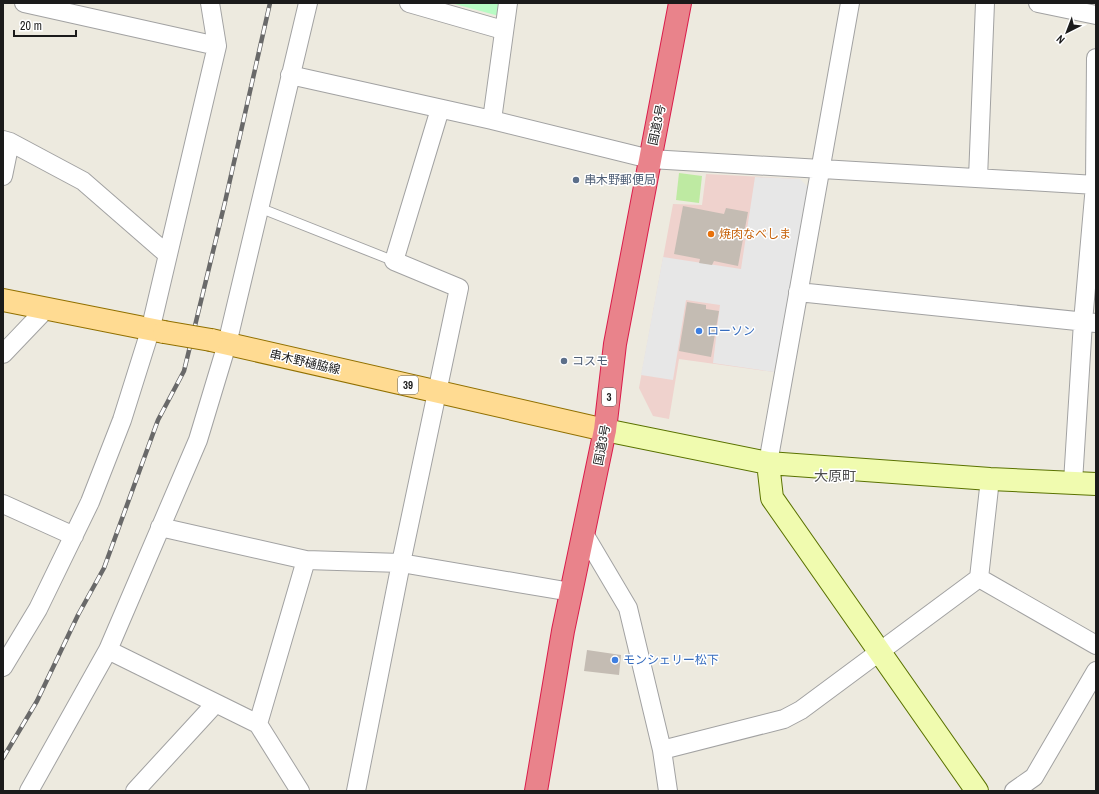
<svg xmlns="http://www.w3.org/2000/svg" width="1099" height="794" viewBox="0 0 1099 794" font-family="'Archivo Narrow','Noto Sans JP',sans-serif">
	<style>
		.commercial { fill: #efd2cd }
		.grass { fill: #beeaa2 }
		.park { fill: #b8fbc4 }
		.parking { fill: #e7e7e7 }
		.building { fill: #c4bcb3 }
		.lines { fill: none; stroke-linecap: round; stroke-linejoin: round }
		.lane-casing { stroke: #a2a2a2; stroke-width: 11 }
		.street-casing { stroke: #a2a2a2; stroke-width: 20 }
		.secondary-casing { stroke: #5a7201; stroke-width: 24 }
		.primary-casing { stroke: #917000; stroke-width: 24 }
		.highway-casing { stroke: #da1d4b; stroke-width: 24 }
		.lane { stroke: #fff; stroke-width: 9 }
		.street { stroke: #fff; stroke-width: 18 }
		.secondary { stroke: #f0fbaf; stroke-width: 22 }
		.primary { stroke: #ffdb92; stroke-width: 22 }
		.highway { stroke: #e9838b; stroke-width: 22 }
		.rail-casing { stroke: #696969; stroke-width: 4.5 }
		.rail { stroke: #fff; stroke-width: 3; stroke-dasharray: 9; stroke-linecap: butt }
		.primary-bridge-casing { stroke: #917000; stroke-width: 24; stroke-linecap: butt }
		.primary-bridge { stroke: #ffdb92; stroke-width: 22 }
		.service-dot { fill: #5c6f8a; stroke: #fff; stroke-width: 1.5 }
		.food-dot { fill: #e8710a; stroke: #fff; stroke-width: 1.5 }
		.shop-dot { fill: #3f7fe0; stroke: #fff; stroke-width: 1.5 }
		.labels { text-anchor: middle; stroke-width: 3; stroke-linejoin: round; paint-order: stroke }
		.shield { fill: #fff; stroke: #5f5f5f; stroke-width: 1 }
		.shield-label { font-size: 11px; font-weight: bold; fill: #1b1b1b }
		.street-label { font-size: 12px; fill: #1b1b1b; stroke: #fff }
		.service-label { font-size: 12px; fill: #4e5e75; stroke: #fff; text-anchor: start }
		.food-label { font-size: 12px; fill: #c56008; stroke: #fff; text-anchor: start }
		.shop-label { font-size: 12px; fill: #366cbe; stroke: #fff; text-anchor: start }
		.quarter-label { font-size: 14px; fill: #4e4e4e; stroke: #fff }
	</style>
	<rect width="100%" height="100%" fill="#edeadf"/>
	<path class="commercial" d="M 706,174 L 800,179 L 774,372 L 679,359 L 669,419 L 653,416 L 639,388 L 673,204 L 702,205 Z"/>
	<path class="grass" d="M 679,173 L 702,176 L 699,203 L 676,200 Z"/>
	<path class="park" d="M 451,3 L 501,3 L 499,16 Z"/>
	<path class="parking" d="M 755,177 L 800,179 L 809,188 L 774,372 L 713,363 L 720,305 L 686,300 L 673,380 L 641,375 L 663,257 L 741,269 Z"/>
	<path class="building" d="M 683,206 L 724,214 L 726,208 L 748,212 L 738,266 L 714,261 L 712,265 L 699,263 L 700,259 L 674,254 Z
		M 687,302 L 706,305 L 706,309 L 719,311 L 711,357 L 679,351 Z
		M 587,650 L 621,655 L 619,675 L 584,671 Z"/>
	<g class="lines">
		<g class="lane-casing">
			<path id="lane" d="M 260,208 L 394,261"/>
		</g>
		<g class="street-casing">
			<path id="street" d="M 24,3 L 217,46
				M 409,3 L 503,30
				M 1038,3 L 1096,15
				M 290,75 L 492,120 L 650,159 L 1096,185
				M 492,120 L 508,3
				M 3,140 L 10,142 L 83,181 L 168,255
				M 3,176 L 10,142
				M 978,178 L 985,3
				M 798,292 L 1096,323
				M 3,354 L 45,310
				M 768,463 L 850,3
				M 1073,482 L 1083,322 L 1095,185 L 1096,58
				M 3,504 L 74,536
				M 160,527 L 306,560 L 401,563 L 571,592
				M 583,532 L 628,608 L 662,750 L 668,791
				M 979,578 L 1096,645
				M 108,650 L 258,724 L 300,791
				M 3,667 L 38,609 L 90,502 L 122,420 L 150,331 L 217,46 L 210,3
				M 258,724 L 306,560
				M 662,750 L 784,719 L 801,710 L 979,578 L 990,479
				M 29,791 L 108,650 L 198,440 L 227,344 L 308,3
				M 135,791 L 215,704
				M 356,791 L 401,563 L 459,288 L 394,261 L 440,109
				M 1014,791 L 1034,777 L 1096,671"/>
		</g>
		<g class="secondary-casing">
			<path id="secondary" d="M 605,430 L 768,463 L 990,479 L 1096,484
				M 768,463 L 772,498 L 977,791"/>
		</g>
		<g class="primary-casing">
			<path id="primary" d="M 3,300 L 164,332
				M 211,340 L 605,430"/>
		</g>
		<g class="highway-casing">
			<path id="highway" d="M 536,791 L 563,631 L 605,430 L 615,344 L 680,3"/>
		</g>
		<use href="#lane" class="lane"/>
		<use href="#street" class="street"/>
		<use href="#secondary" class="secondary"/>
		<use href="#primary" class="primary"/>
		<use href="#highway" class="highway"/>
		<g class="rail-casing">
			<path id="rail" d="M 3,758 L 37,701 L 78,615 L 104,568 L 158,420 L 184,371 L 225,202 L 270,3"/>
		</g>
		<use href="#rail" class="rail"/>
		<g class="primary-bridge-casing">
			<path id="primary-bridge" d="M 164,332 L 211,340"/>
		</g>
		<use href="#primary-bridge" class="primary-bridge"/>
	</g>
	<g class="service-dot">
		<circle cx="576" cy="180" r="4"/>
		<circle cx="564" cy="361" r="4"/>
	</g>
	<circle class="food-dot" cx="711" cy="234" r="4"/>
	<g class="shop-dot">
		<circle cx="699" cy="331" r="4"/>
		<circle cx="615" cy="660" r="4"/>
	</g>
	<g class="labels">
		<g class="shield">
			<rect x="398" y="376" width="20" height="18" rx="3"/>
			<rect x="602" y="388" width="14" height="18" rx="3"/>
		</g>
		<g class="shield-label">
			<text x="408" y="389">39</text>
			<text x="609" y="401">3</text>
		</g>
		<g class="street-label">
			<text transform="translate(657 125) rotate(-78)" y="4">国道3号</text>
			<text transform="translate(305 362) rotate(13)" y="4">串木野樋脇線</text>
			<text transform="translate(602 445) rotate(-79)" y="4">国道3号</text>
		</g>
		<g class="service-label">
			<text x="584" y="184">串木野郵便局</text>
			<text x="572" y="365">コスモ</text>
		</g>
		<g class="food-label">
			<text x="719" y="238">焼肉なべしま</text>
		</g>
		<g class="shop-label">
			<text x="707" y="335">ローソン</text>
			<text x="623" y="664">モンシェリー松下</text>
		</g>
		<g class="quarter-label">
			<text x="835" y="481">大原町</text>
		</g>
	</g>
	<rect width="1099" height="794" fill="none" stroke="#1b1b1b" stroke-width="8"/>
	<g transform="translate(1067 32) rotate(222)" stroke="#ffffff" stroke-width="3" paint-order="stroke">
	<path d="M0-3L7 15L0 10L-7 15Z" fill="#1b1b1b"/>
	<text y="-6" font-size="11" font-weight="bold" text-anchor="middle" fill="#1b1b1b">N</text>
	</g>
	<path d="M14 30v6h62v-6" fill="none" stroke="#1b1b1b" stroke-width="2"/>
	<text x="20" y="30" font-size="12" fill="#1b1b1b" stroke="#ffffff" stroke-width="3" paint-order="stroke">20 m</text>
</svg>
